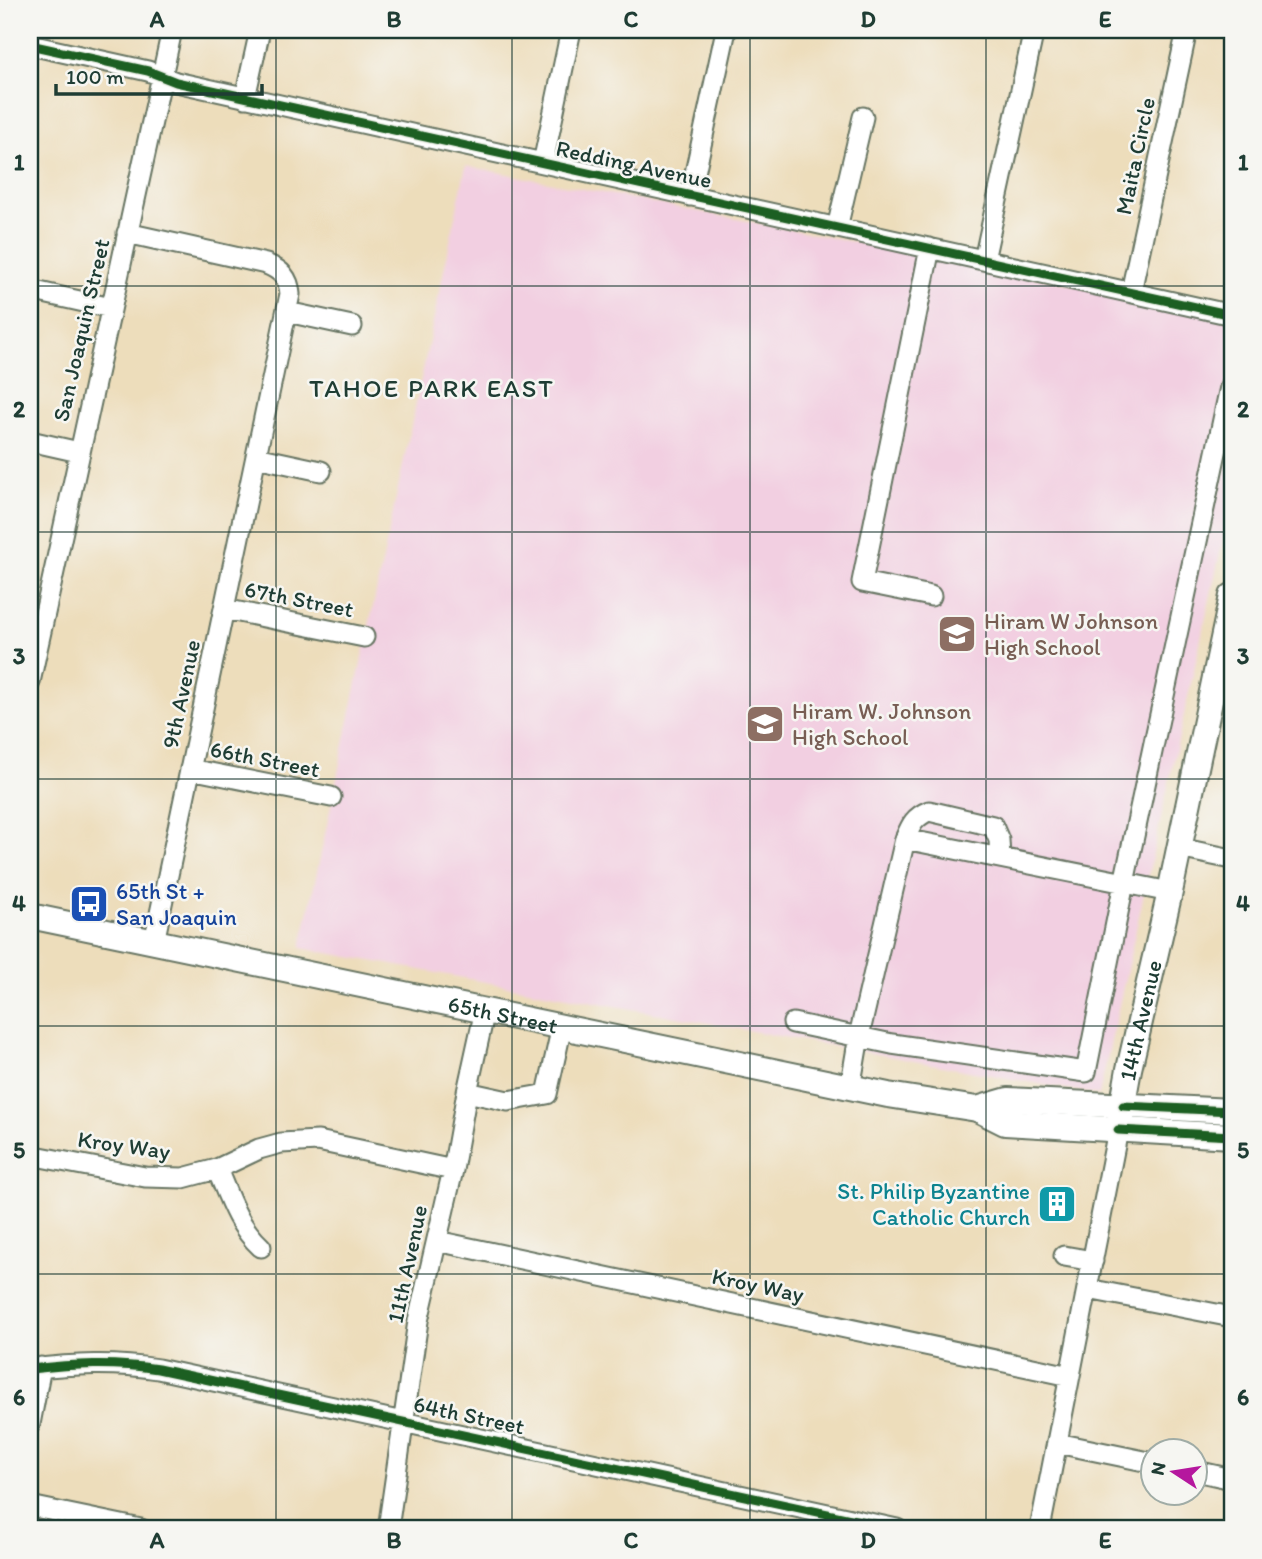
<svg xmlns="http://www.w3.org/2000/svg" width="1262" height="1559" viewBox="0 0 1262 1559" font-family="Itim,sans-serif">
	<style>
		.built { fill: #f2cfe1 }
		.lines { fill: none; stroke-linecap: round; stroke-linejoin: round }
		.minor-casing { stroke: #677563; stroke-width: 23 }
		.major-casing { stroke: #677563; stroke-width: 28 }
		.minor { stroke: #fff; stroke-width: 19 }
		.major { stroke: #fff; stroke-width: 24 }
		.cycleway-casing { stroke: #f6f6f2; stroke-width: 13 }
		.cycleway { stroke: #1b5e20; stroke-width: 9 }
		.grid { fill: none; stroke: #1f3d34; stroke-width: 2; stroke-opacity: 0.55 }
		.labels { text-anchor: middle; stroke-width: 5; stroke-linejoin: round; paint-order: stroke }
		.street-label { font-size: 23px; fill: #1f3d34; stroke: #f6f6f2 }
		.education-label { font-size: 23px; fill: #785e54; stroke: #f6f6f2; text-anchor: start }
		.transit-label { font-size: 23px; fill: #164399; stroke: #f6f6f2; text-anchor: start }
		.culture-label { font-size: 23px; fill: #0d838f; stroke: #f6f6f2; text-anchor: end }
		.quarter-label { font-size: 26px; letter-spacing: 2px; fill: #1f3d34; stroke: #f6f6f2 }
		.neatline { fill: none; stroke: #1f3d34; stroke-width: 2.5 }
		.grid-label { font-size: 23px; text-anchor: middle; font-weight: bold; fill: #1f3d34 }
	</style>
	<rect width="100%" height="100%" fill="#f6f6f2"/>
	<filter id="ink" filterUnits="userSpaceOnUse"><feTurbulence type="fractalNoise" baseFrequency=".0143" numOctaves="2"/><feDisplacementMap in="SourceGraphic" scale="14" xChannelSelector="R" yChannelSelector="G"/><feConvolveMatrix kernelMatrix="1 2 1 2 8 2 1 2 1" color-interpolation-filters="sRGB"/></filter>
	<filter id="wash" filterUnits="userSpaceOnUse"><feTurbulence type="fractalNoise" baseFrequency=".00686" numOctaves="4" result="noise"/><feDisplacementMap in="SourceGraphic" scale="28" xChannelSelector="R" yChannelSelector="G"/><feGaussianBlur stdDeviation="1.57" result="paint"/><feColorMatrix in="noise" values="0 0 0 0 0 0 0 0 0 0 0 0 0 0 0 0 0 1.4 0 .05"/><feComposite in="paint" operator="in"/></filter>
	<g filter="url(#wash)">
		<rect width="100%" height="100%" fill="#edddbb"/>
		<path class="built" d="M 466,166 L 1232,316 L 1232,500 L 1099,1095 L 301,948 Z"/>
	</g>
	<g filter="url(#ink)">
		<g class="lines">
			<g class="minor-casing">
				<path id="minor" d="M 30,45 L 148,71 L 176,82 L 1232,315
					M 245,98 L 260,30
					M 543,163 L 571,30
					M 690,196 L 726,30
					M 837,228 L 863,117
					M 127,233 L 266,264 C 281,270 289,278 290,294 L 154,942
					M 930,248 L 862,582 L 931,596
					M 984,260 L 1034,30
					M 30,290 L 111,308
					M 1131,292 L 1187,30
					M 287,312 L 352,326
					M 30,441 L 79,452
					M 256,457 L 321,471
					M 224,609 L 364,637
					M 30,682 L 172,30
					M 190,769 L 331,797
					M 905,839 L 1170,892
					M 1179,848 L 1232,859
					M 793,1023 L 892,1044 L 1086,1072 L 1124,883 L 1230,387 L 1232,386
					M 851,1083 L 859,1036 L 905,839 C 911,825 914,817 929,811 L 993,826 L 999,840 L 1000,858
					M 467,1092 L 508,1101 L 547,1094 L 562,1026
					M 30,1155 L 145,1177 L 183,1178 L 217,1169 L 259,1149 L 281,1143 L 318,1141 L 453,1170
					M 217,1169 C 229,1198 238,1226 261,1247
					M 437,1241 L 1070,1376
					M 1064,1256 L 1093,1261
					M 1088,1289 L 1232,1317
					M 30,1369 C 74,1364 114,1362 158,1369 L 897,1529
					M 30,1424 L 41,1367
					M 1057,1443 L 1154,1463
					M 1196,1471 L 1232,1479
					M 30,1506 L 141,1529
					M 388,1529 L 418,1321 L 453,1170 L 467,1092 L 485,1010
					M 1040,1529 L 1118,1130"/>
			</g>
			<g class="major-casing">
				<g id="major">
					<path id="s1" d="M 30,916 L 888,1095 L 977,1109 L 1005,1123 L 1232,1136"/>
					<path d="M 977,1109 L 1008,1100 L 1232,1111"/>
					<path id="s2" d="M 1118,1130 L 1129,1069 L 1170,892 L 1232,596"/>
				</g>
			</g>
			<use href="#minor" class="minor"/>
			<use href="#major" class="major"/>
			<g class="cycleway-casing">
				<path id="cycleway" d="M 30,45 L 148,71 L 176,82 L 1232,315
					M 1123,1106 L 1232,1111
					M 1118,1130 L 1232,1136
					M 30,1369 C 74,1364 114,1362 158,1369 L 897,1529"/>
			</g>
			<use href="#cycleway" class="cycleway"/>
		</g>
	</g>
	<path class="grid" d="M 276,30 L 276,1529M 512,30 L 512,1529M 750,30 L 750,1529M 986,30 L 986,1529M 30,286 L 1232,286M 30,532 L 1232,532M 30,779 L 1232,779M 30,1026 L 1232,1026M 30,1274 L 1232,1274"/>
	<defs>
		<g id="school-square" transform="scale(2.0125)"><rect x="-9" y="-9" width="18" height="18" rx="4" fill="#8d6e63" stroke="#f6f6f2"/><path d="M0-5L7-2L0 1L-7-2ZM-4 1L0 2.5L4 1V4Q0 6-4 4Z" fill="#fff"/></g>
		<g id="bus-square" transform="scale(2.0125)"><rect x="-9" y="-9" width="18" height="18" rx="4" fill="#1a4fb4" stroke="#f6f6f2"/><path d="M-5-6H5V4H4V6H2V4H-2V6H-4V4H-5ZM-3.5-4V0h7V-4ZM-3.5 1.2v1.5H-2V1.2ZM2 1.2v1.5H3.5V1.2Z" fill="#fff"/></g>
		<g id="building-square" transform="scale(2.0125)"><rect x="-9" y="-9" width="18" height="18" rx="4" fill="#0f9aa8" stroke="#f6f6f2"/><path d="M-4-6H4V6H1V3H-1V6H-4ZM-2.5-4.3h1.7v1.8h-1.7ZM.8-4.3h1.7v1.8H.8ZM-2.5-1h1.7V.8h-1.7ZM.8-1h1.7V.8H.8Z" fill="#fff"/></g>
	</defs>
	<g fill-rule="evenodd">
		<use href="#school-square" x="957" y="634"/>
		<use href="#school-square" x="765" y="724"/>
		<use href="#bus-square" x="89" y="904"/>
		<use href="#building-square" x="1057" y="1204"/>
	</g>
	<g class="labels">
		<g class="street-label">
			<text transform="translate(1135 156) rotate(-78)" y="8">Maita Circle</text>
			<text transform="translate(634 164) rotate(12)" y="8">Redding Avenue</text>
			<text transform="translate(81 330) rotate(-77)" y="8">San Joaquin Street</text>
			<text transform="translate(299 599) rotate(11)" y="8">67th Street</text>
			<text transform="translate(181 694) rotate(-78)" y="8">9th Avenue</text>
			<text transform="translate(265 759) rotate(11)" y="8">66th Street</text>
			<text dy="8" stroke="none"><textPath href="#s1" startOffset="483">65th Street</textPath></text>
			<text dy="8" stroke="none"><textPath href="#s2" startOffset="112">14th Avenue</textPath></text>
			<text transform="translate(124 1145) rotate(8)" y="8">Kroy Way</text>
			<text transform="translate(407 1264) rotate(-78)" y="8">11th Avenue</text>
			<text transform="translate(758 1285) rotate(12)" y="8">Kroy Way</text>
			<text transform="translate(469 1415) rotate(12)" y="8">64th Street</text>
		</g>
		<g class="education-label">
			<text x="984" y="629">Hiram W Johnson<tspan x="984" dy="26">High School</tspan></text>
			<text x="792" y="719">Hiram W. Johnson<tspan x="792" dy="26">High School</tspan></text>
		</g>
		<g class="transit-label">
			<text x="116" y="899">65th St +<tspan x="116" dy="26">San Joaquin</tspan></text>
		</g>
		<g class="culture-label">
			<text x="1030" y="1199">St. Philip Byzantine<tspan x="1030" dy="26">Catholic Church</tspan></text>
		</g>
		<g class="quarter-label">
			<text x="432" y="397">TAHOE PARK EAST</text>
		</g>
	</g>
	<rect width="1262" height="1559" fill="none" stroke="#f6f6f2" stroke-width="77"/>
	<g transform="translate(1174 1472) rotate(282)"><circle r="33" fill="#f6f6f2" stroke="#a0aca6" stroke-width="2"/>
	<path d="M0-5L12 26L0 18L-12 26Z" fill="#b5179e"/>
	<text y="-10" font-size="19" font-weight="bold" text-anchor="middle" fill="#1f3d34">N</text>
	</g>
	<path d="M56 84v10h206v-10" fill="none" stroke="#1f3d34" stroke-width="3.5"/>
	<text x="66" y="84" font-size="21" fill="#1f3d34" stroke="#f6f6f2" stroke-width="5" paint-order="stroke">100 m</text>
	<rect x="38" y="38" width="1186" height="1482" class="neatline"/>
	<g class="grid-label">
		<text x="157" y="27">A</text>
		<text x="394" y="27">B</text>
		<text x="631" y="27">C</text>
		<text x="868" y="27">D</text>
		<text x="1105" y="27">E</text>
		<text x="19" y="170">1</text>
		<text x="1243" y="170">1</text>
		<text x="19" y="417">2</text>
		<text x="1243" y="417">2</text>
		<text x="19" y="664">3</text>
		<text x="1243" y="664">3</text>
		<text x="19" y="911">4</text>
		<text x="1243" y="911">4</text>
		<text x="19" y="1158">5</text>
		<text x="1243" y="1158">5</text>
		<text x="19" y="1405">6</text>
		<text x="1243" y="1405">6</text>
		<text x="157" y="1548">A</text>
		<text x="394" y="1548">B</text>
		<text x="631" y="1548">C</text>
		<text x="868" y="1548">D</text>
		<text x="1105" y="1548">E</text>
	</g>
</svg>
